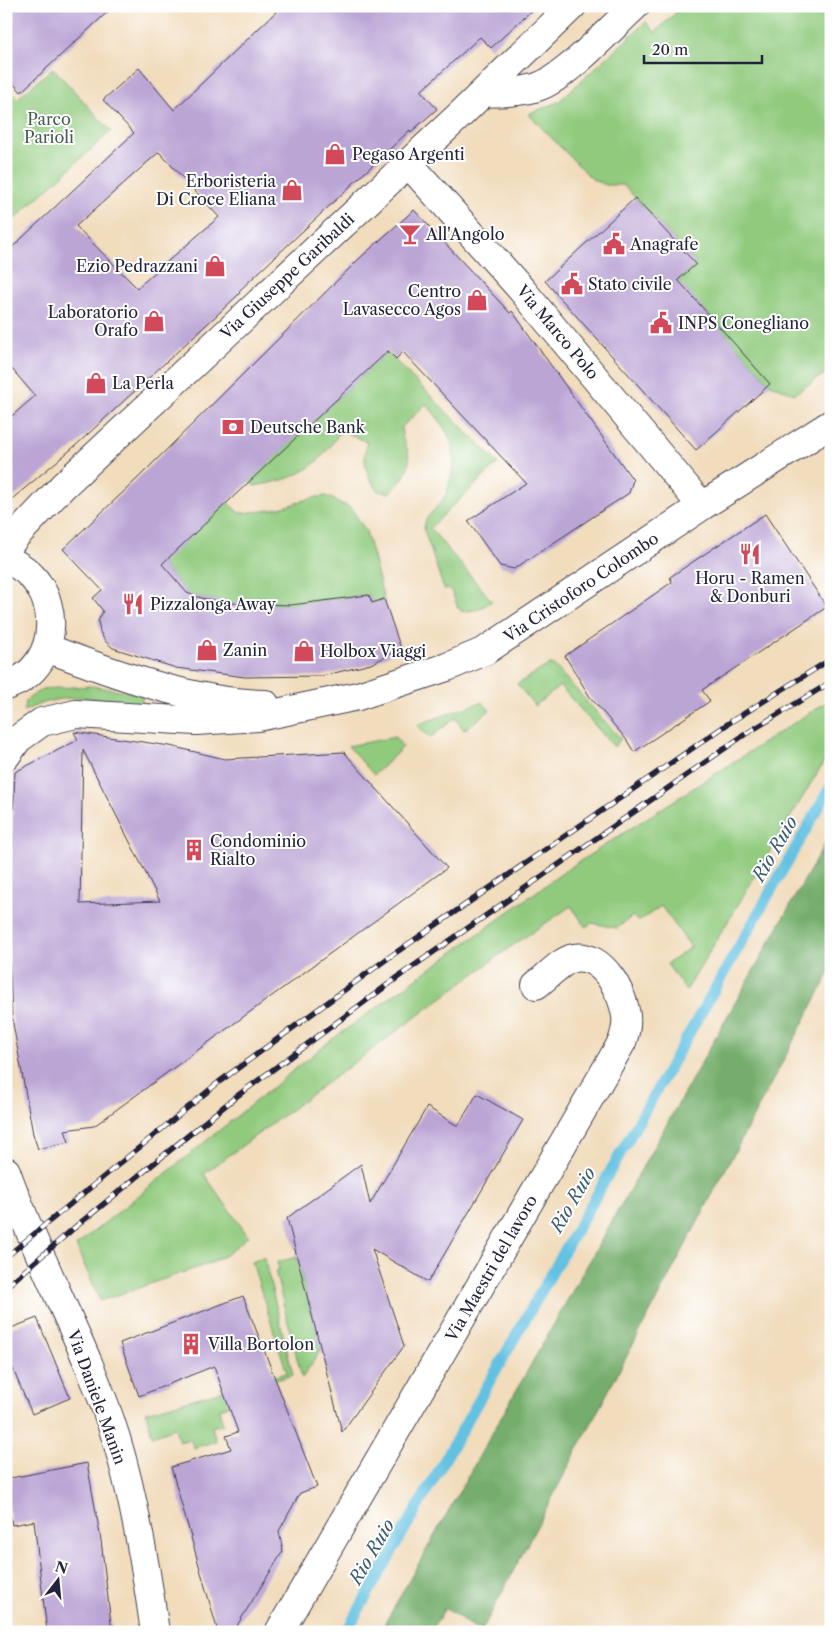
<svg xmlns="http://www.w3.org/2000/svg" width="837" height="1638" viewBox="0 0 837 1638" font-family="'Libre Caslon Text',serif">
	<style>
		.green { fill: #90ca7d; stroke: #59765c }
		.forest { fill: #74ae6c; stroke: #4b6854 }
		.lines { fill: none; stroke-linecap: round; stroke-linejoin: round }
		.stream { stroke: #64c1e2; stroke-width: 11 }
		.building { fill: #bba5d5; fill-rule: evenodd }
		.minor-casing { stroke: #413e4e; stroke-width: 30 }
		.minor { stroke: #fff; stroke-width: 28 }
		.rail-casing { stroke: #22223b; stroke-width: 5.5 }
		.rail { stroke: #fff; stroke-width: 4; stroke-dasharray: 11; stroke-linecap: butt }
		.labels { text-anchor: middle; stroke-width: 4; stroke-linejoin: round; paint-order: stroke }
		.park-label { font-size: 16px; fill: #485d52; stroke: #fff }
		.poi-label { font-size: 16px; fill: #22223b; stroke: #fff; text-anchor: start }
		.street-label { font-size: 16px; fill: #22223b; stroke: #fff }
		.water-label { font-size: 18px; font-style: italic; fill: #395a75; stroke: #fff }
	</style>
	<rect width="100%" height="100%" fill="#fff"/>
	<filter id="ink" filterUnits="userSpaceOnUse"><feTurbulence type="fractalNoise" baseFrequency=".02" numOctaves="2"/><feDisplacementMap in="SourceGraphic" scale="10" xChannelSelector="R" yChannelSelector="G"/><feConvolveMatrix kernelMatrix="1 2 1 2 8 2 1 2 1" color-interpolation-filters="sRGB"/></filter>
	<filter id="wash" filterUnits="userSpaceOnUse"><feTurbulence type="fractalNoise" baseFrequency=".0096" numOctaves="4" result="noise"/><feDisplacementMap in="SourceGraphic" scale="20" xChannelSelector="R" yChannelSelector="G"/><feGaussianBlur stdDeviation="1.12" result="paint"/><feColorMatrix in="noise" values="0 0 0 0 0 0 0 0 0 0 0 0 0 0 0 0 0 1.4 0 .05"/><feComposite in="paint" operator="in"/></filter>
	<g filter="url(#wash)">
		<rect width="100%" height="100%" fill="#f1dcbc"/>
		<path class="green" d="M 676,6 L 831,6 L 831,370 L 794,394 L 770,384 L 678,280 L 696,263 L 629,191 L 623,185 L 606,185 L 592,179 L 528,114 L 558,102 L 646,22 L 655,32 L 679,10 Z
			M 53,68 L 111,131 L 6,227 L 6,86 L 18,98 Z
			M 387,352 L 498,463 L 430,528 L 492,601 L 479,609 L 463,612 L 458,608 L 451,590 L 444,589 L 424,530 C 424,516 433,513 441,502 C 446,496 448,489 450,481 C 460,450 447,427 426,404 L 402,427 C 401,436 404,441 407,449 C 414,469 402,481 389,493 L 378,491 C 366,475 362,462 367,442 L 341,430 C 318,469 298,479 254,486 L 249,481 Z
			M 326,496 L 351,508 L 366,531 L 384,599 L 372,603 L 369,595 L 291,605 L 230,603 L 201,598 L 187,593 L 161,563 L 227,502 L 239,513 C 254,512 269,511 283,507 C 298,503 310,497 326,496 Z
			M 552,663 L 621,739 L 614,747 L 560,686 L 535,706 L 517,684 Z
			M 91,686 L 142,694 L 142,704 C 98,699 65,690 24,711 L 25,701 L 42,689 Z
			M 831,699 L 831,750 L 686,991 L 667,964 L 691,947 L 661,906 L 638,922 L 633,916 L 617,928 L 591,923 L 586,927 L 571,906 L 509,948 L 204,1174 L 248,1236 L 229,1253 L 211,1263 L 100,1301 L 76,1246 L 330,1041 L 568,869 Z
			M 482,702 L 490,710 L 464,730 L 455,718 L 430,738 L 416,725 Z
			M 395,737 L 403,747 L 374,775 L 348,746 Z
			M 264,1257 L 293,1375 L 276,1380 L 268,1392 L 219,1409 L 223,1424 L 212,1427 L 216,1441 L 194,1448 L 190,1439 L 179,1442 L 175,1428 L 152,1436 L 146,1412 L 287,1373 L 252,1262 Z
			M 297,1257 L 321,1350 L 302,1378 L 275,1271 L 279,1270 L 277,1262 Z"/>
		<path class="forest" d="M 831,833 L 831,970 L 481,1632 L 445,1608 L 431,1632 L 380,1632 Z"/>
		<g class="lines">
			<path class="stream" d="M 346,1632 L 831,786"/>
		</g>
		<g id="blocks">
			<path class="building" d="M 6,6 L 114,6 L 21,92 L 6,75 Z
				M 282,6 L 536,6 L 491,48 L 480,37 L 421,91 L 437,109 L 411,132 L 410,130 L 239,291 L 240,293 L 218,314 L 74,447 L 6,504 L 6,421 L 35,396 L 6,362 L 6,253 L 134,133 L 103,100 L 139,68 L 174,110 ZM 159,152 L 219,217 L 137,288 L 76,226 Z
				M 635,198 L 696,264 L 678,280 L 770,384 L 696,450 L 545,281 Z
				M 414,210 L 510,313 L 512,311 L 633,480 L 629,493 L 514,569 L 500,566 L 468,521 L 526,483 L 403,352 L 396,359 L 388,351 L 162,564 L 187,593 L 201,598 L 230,603 L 291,605 L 369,595 L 372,603 L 384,599 L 401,649 L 371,664 L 322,676 L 245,677 L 176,668 L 113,648 L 105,641 L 100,632 L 98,621 L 103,611 L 93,598 L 102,590 L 63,549 L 136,480 L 361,257 Z
				M 765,514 L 827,607 L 702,690 L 710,701 L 634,752 L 626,739 L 590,697 L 565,656 L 672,582 L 670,577 Z
				M 74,732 L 170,746 L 225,759 L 344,752 L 447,868 L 94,1126 L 65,1130 L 69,1142 L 38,1149 L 33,1134 L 12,1018 L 9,955 L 9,903 L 15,772 L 78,740 ZM 83,750 L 160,901 L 80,904 Z
				M 477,1094 L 523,1120 L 428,1282 L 372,1249 L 404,1346 L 342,1432 L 287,1218 L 361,1164 L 370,1204 L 427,1107 L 458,1126 Z
				M 243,1296 L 317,1487 L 300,1493 L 279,1531 L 283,1551 L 233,1632 L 218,1632 L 171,1467 L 231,1449 L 226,1436 L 238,1432 L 214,1366 L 139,1396 L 120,1343 Z
				M 37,1318 L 70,1398 L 32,1414 L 6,1353 L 6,1330 Z
				M 87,1463 L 101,1540 L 112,1632 L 47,1632 L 34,1521 L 12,1525 L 6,1496 L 6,1479 Z"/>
		</g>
	</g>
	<g filter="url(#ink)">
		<use href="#blocks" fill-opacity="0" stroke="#413e4e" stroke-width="1"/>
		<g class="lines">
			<g class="minor-casing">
				<path id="minor" d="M 483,93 C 501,92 522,93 540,86 C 568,75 611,28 635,6
					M 408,163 L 521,289 L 702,506
					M 6,550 L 14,538 L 63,486 L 462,113 L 572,6
					M 6,560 C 64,580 66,667 6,686
					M 47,648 C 112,673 194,703 265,704
					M 6,756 L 18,739 L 42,722 L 76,714 L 196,721 L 258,717 L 358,696 L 447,667 L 485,651 L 702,506 L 831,424
					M 6,1171 C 38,1262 87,1346 116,1438 C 135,1501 146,1567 155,1632
					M 279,1632 L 622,1042 C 625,1034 627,1025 626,1016 C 623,992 602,953 574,958 C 562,960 547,977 536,985"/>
			</g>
			<use href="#minor" class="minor"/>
			<g class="rail-casing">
				<path id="rail" d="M 6,1257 L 219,1082 L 388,958 L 732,721 L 831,659
					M 6,1287 L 74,1228 L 237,1096 L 405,972 L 744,735 L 831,682"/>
			</g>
			<use href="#rail" class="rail"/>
		</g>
	</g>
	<defs>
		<g id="shop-bare" transform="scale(1.725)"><path d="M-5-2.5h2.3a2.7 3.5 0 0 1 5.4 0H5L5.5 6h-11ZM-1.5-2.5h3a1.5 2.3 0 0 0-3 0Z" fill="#d1495b" stroke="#fff" stroke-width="2.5" paint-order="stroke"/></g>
		<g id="bar-bare" transform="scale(1.725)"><path d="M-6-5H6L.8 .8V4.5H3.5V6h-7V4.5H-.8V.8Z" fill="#d1495b" stroke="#fff" stroke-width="2.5" paint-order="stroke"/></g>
		<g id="civic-bare" transform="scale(1.725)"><path d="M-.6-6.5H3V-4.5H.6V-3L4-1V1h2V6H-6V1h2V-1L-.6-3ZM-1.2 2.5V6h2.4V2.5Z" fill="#d1495b" stroke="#fff" stroke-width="2.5" paint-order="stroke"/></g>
		<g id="bank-bare" transform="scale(1.725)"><path d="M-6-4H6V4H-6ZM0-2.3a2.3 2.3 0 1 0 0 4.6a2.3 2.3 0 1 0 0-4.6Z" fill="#d1495b" stroke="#fff" stroke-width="2.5" paint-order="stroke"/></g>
		<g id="restaurant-bare" transform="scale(1.725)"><path d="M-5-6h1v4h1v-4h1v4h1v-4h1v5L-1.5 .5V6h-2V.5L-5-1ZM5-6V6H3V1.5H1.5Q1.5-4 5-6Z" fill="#d1495b" stroke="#fff" stroke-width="2.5" paint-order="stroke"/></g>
		<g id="building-bare" transform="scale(1.725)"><path d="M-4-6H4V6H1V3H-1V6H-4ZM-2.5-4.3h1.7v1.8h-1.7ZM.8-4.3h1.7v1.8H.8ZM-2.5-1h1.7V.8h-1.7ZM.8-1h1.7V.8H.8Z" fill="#d1495b" stroke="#fff" stroke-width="2.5" paint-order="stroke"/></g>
	</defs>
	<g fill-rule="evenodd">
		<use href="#shop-bare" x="335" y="154"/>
		<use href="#shop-bare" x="292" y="190"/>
		<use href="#bar-bare" x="410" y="234"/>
		<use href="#civic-bare" x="614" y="244"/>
		<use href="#shop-bare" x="215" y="266"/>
		<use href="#civic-bare" x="572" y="284"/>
		<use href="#shop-bare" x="477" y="300"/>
		<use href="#shop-bare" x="154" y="321"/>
		<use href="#civic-bare" x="661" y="323"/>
		<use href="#shop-bare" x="96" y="383"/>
		<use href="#bank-bare" x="233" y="427"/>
		<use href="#restaurant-bare" x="750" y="554"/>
		<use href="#restaurant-bare" x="133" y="604"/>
		<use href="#shop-bare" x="207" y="650"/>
		<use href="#shop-bare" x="304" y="651"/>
		<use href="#building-bare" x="194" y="850"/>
		<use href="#building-bare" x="191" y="1344"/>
	</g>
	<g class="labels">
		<g class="park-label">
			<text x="49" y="125">Parco<tspan x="49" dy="18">Parioli</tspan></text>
		</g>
		<g class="poi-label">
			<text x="352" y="160">Pegaso Argenti</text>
			<text x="276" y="187" text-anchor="end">Erboristeria<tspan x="276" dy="18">Di Croce Eliana</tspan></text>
			<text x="426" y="240">All'Angolo</text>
			<text x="630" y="250">Anagrafe</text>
			<text x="198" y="272" text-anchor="end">Ezio Pedrazzani</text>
			<text x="588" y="290">Stato civile</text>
			<text x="461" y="297" text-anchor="end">Centro<tspan x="461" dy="18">Lavasecco Agos</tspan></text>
			<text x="138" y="318" text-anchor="end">Laboratorio<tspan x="138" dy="18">Orafo</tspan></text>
			<text x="678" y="329">INPS Conegliano</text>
			<text x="112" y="389">La Perla</text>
			<text x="250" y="433">Deutsche Bank</text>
			<text x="750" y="584" text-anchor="middle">Horu - Ramen<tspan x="750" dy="18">&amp; Donburi</tspan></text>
			<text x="150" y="610">Pizzalonga Away</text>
			<text x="223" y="656">Zanin</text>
			<text x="320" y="657">Holbox Viaggi</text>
			<text x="210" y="847">Condominio<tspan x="210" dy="18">Rialto</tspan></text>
			<text x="208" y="1350">Villa Bortolon</text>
		</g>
		<g class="street-label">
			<text transform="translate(287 276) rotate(-43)" y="6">Via Giuseppe Garibaldi</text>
			<text transform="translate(558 332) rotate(50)" y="6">Via Marco Polo</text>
			<text transform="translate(581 587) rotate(-34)" y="6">Via Cristoforo Colombo</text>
			<text transform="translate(491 1268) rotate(-60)" y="6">Via Maestri del lavoro</text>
			<text transform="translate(97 1397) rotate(70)" y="6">Via Daniele Manin</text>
		</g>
		<g class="water-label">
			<text transform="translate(775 849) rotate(-60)" y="6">Rio Ruio</text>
			<text transform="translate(573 1200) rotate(-60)" y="6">Rio Ruio</text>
			<text transform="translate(372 1552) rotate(-60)" y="6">Rio Ruio</text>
		</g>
	</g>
	<rect width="837" height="1638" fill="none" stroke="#fff" stroke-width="25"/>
	<g transform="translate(58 1580) rotate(16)" stroke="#ffffff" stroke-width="4" paint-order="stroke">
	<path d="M0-4L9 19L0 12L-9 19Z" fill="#22223b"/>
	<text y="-8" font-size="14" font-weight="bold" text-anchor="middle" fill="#22223b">N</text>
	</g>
	<path d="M644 55v8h118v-8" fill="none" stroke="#22223b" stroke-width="2.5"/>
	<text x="652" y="55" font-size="15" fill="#22223b" stroke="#ffffff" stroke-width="4" paint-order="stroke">20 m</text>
</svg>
